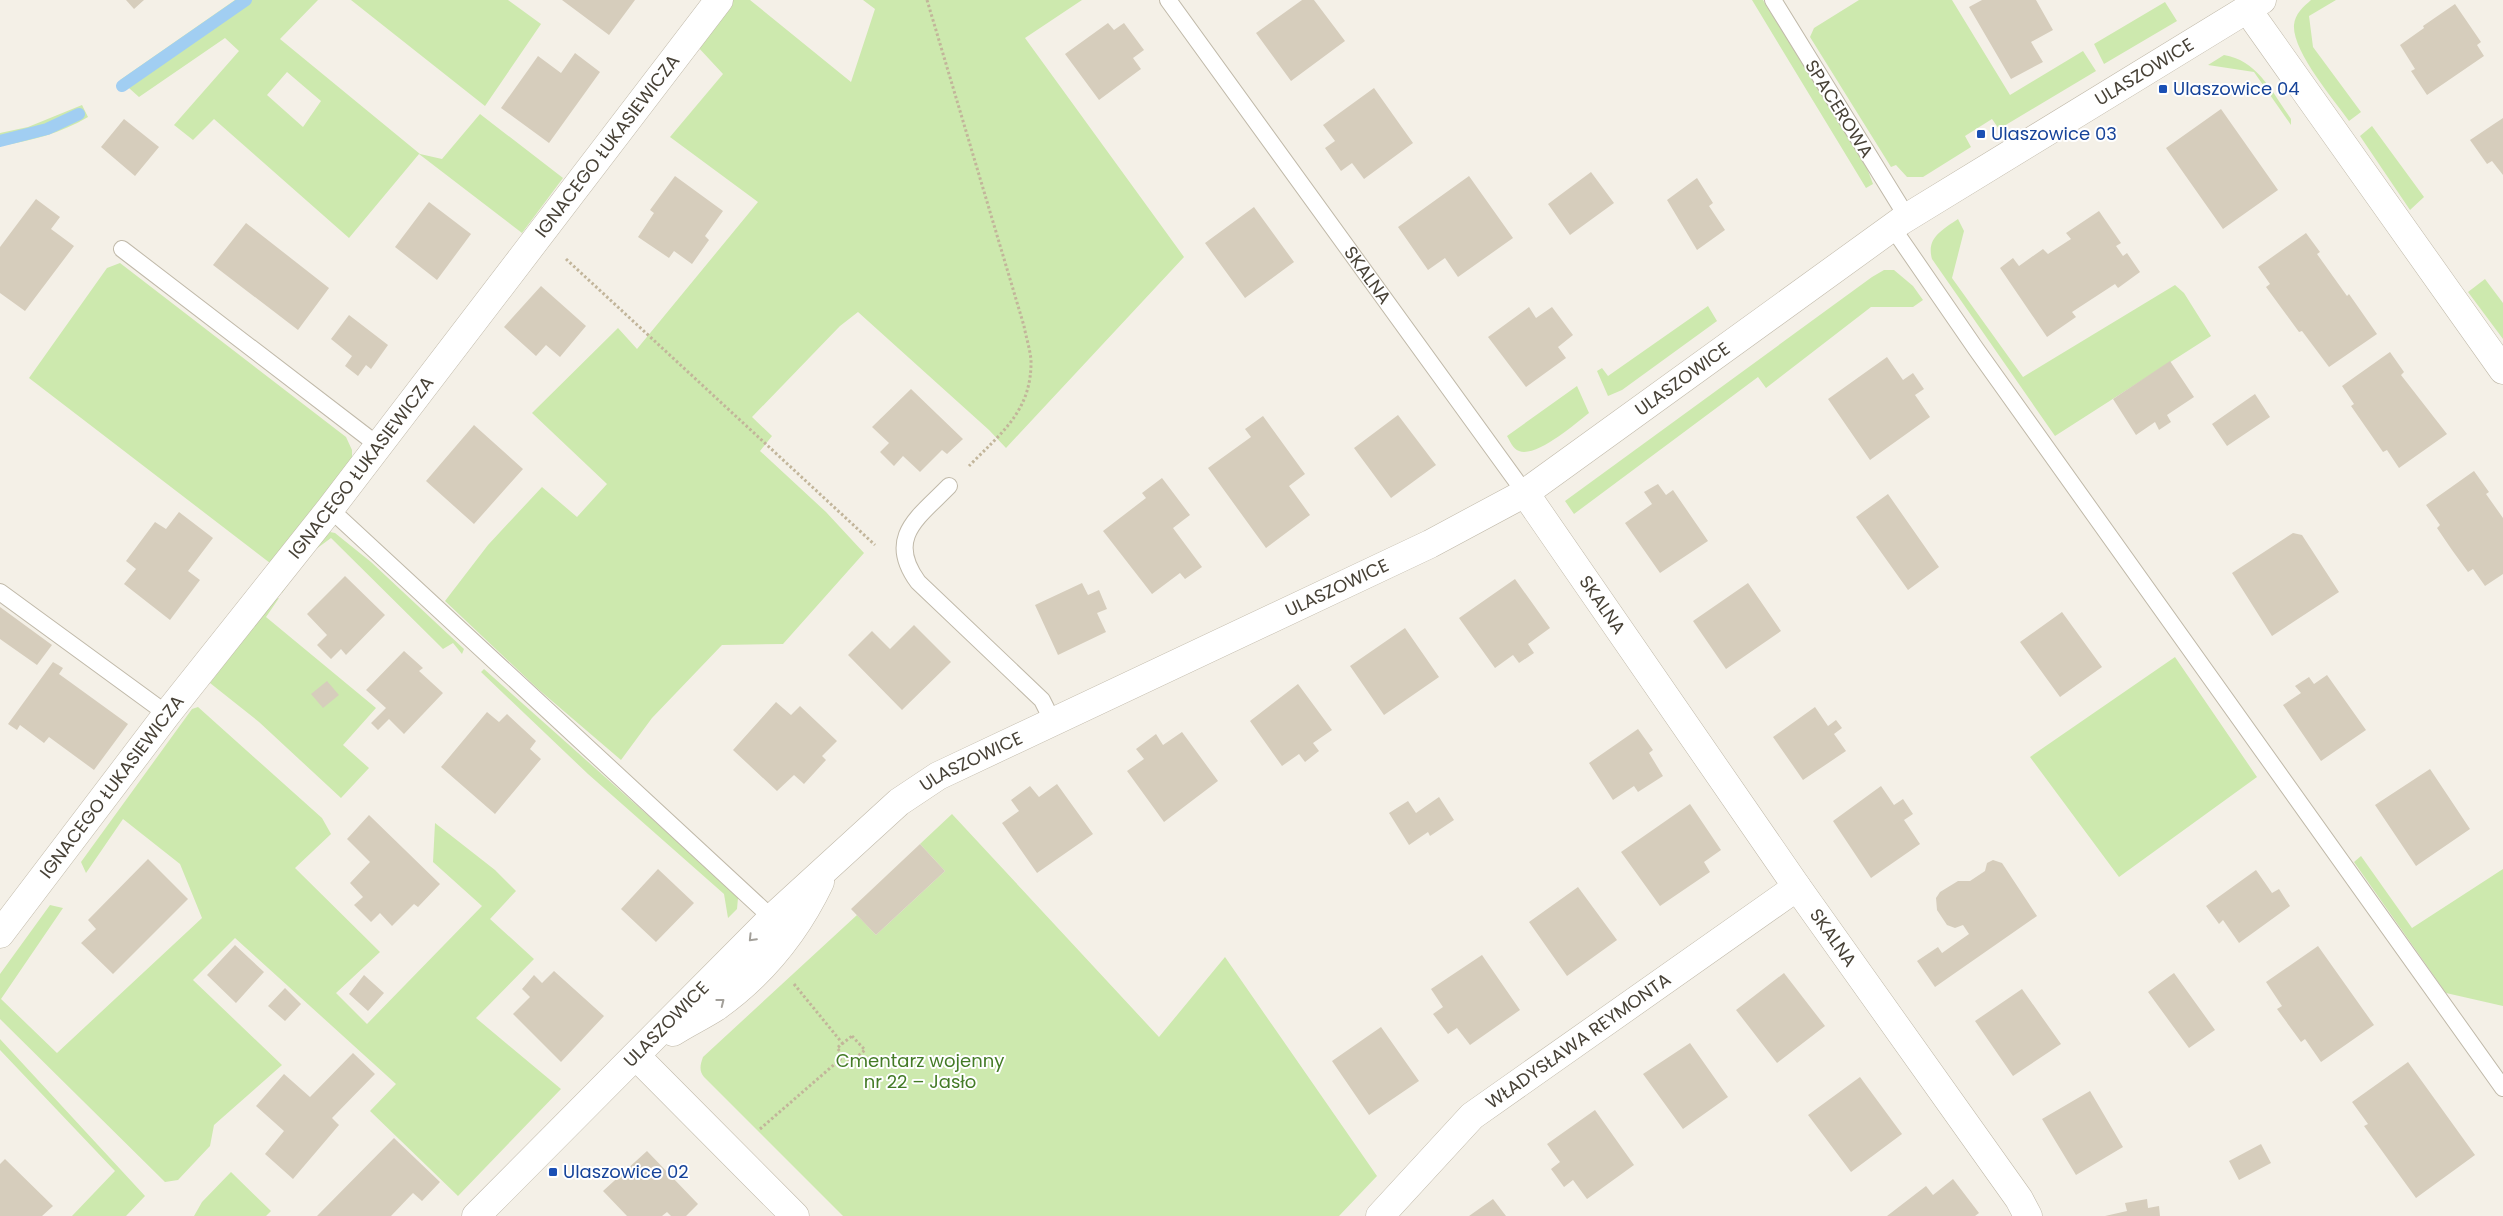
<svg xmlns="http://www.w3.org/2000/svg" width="2503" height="1216" viewBox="0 0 2503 1216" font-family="Poppins,sans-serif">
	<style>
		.green { fill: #cde9ae; fill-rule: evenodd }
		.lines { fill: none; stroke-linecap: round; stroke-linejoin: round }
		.stream { stroke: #a1cef2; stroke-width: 12 }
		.building { fill: #d6cdbc }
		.service-casing { stroke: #c0b9a9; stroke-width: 18 }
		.minor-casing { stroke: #c0b9a9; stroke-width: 29 }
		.path { stroke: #c2b59a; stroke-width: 3; stroke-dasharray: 2.5 2.5; stroke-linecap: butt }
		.service { stroke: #fff; stroke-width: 16 }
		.minor { stroke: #fff; stroke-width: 28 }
		.oneway { stroke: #a3a09a }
		.transit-dot { fill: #1a4fb4; stroke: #fff; stroke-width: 2 }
		.labels { text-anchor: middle; stroke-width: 4; stroke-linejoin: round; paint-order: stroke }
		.street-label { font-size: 18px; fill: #474136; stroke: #fff }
		.transit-label { font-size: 18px; fill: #164399; stroke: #fff; text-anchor: start }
		.park-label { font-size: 18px; fill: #447b27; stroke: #fff }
	</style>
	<rect width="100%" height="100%" fill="#f4f0e7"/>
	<path class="green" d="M 235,0 L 318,0 L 280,39 L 420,154 L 442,159 L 480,114 L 563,178 L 522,233 L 419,154 L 349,238 L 214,119 L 193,140 L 174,125 L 239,51 L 225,38 L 139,97 L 120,80 ZM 287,72 L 321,101 L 303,127 L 267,95 Z
		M 351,0 L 508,0 L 541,24 L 485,106 Z
		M 729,0 L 750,0 L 851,82 L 875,9 L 863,0 L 1082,0 L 1025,38 L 1184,257 L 1006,448 L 989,430 L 858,312 L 840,326 L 752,417 L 772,436 L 760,451 L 826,512 L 864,553 L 783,644 L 722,645 L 652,718 L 621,760 L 538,689 L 445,601 L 488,545 L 542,487 L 577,517 L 607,484 L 532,413 L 618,328 L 637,349 L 758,202 L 670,137 L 723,74 L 697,46 Z
		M 1752,0 L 1763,0 L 1867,168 L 1873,184 L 1866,188 Z
		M 1859,0 L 1952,0 L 2010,95 L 2083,51 L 2096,71 L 1999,129 L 1992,119 L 1965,136 L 1971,147 L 1923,177 L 1907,177 L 1896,165 L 1891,167 L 1810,37 L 1814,28 Z
		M 2311,0 L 2336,0 L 2309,16 L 2313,47 L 2361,112 L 2349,121 C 2334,100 2292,51 2294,25 C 2295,14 2303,7 2311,0 Z
		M 2165,2 L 2177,21 L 2104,64 L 2094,44 Z
		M 2224,55 C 2257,60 2273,93 2291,119 L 2291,125 L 2254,72 L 2208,65 Z
		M 82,105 L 88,117 C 61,133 31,141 0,146 L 0,133 L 28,127 Z
		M 2372,126 L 2424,197 L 2410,210 L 2360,136 Z
		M 1958,219 L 1964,231 L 1952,278 L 2023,377 L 2175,285 L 2184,293 L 2211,336 L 2055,436 L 1932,259 C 1926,238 1942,230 1958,219 Z
		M 120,263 L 346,437 L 352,450 L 352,464 L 270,563 L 29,378 L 107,268 Z
		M 1884,270 L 1894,270 L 1913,286 L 1923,300 L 1913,307 L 1871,307 L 1766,388 L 1758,377 L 1574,514 L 1565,501 L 1872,277 Z
		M 2485,279 L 2503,303 L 2503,339 L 2468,292 Z
		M 1708,306 L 1717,321 L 1622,390 L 1608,396 L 1597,371 L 1602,368 L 1608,376 Z
		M 1577,386 L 1589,413 C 1575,424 1536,458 1519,451 C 1513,449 1510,441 1507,436 Z
		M 330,532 L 335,533 L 371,562 L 464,649 L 462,654 L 453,643 L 443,649 L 331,538 L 308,555 L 282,593 L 280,591 L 322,537 Z
		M 279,598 L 266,617 L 376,708 L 343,745 L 369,768 L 341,798 L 259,722 L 210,683 L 274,599 Z
		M 2175,657 L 2257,777 L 2119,877 L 2030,757 Z
		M 484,669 L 735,893 L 738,898 L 737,909 L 728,918 L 724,894 L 588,774 L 481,672 Z
		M 198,707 L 322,818 L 331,834 L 295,868 L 380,952 L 336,993 L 367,1024 L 482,906 L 433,862 L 435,823 L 495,870 L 516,891 L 490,919 L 534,959 L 476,1018 L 561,1089 L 458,1196 L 370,1111 L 396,1084 L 235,938 L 193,980 L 282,1065 L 214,1125 L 210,1146 L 178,1180 L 165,1182 L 0,1019 L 0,974 L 50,905 L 63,908 L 1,999 L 57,1053 L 202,918 L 180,864 L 123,819 L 86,873 L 81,862 L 192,709 Z
		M 952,814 L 1159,1037 L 1225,957 L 1377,1176 L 1339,1216 L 843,1216 L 704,1077 C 699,1071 700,1065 703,1057 L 857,915 L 876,935 L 945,871 L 920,844 Z
		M 2361,856 L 2412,928 L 2503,869 L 2503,1006 L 2446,993 L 2354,862 Z
		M 0,1039 L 145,1196 L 126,1216 L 72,1216 L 115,1171 L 0,1050 Z
		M 231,1172 L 271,1211 L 266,1216 L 194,1216 L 202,1202 Z"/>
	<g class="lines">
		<path class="stream" d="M 122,86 L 246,0
			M 0,141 L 47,129 L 79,114"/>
	</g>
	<path class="building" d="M 126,0 L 144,0 L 134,9 Z
		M 562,0 L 635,0 L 609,35 Z
		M 1302,0 L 1314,0 L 1345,41 L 1291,81 L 1256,33 Z
		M 1982,0 L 2036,0 L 2053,30 L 2031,42 L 2043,62 L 2011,79 L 1969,7 Z
		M 2455,4 L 2481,42 L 2477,45 L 2484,56 L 2427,95 L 2411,71 L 2415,69 L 2400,45 L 2424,28 L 2423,26 Z
		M 1108,23 L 1114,30 L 1124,23 L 1144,50 L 1133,58 L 1141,69 L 1099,100 L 1065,54 Z
		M 575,53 L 600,72 L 549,143 L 501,108 L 538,56 L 561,73 Z
		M 1374,88 L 1413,143 L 1364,179 L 1352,163 L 1341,171 L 1325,148 L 1335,141 L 1323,125 Z
		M 2221,109 L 2278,190 L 2223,229 L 2166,148 Z
		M 2503,118 L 2503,175 L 2492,161 L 2487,164 L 2470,140 Z
		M 124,119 L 159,147 L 135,176 L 101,147 Z
		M 1591,172 L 1614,203 L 1570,235 L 1548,204 Z
		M 675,176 L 723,211 L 705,236 L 709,240 L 692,264 L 674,251 L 669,258 L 638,237 L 654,213 L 650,210 Z
		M 1469,176 L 1513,238 L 1458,277 L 1445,258 L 1428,270 L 1398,227 Z
		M 1697,178 L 1713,203 L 1709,206 L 1725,230 L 1697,250 L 1667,200 Z
		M 36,199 L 60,217 L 51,229 L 74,246 L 25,311 L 0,293 L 0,247 Z
		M 429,202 L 471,234 L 437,280 L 395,247 Z
		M 1254,207 L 1294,262 L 1245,298 L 1205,243 Z
		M 2099,211 L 2121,243 L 2116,246 L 2123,256 L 2127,253 L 2140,272 L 2118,288 L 2115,284 L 2072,312 L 2076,317 L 2047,337 L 2000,268 L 2013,258 L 2019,266 L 2043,249 L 2048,254 L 2071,239 L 2066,233 Z
		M 246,223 L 329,288 L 298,330 L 213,265 Z
		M 2306,233 L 2320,252 L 2317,254 L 2347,296 L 2349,294 L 2377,334 L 2329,367 L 2302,331 L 2299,332 L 2266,287 L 2270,284 L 2258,267 Z
		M 541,286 L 586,326 L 560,357 L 546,345 L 536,356 L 504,327 Z
		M 1529,307 L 1536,318 L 1552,307 L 1573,335 L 1558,347 L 1566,358 L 1526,387 L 1488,337 Z
		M 349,315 L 388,345 L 371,369 L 366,365 L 358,376 L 345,366 L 352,356 L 331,339 Z
		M 2390,352 L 2404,372 L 2401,375 L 2447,434 L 2399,468 L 2387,450 L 2383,452 L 2351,406 L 2354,404 L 2342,386 Z
		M 1887,357 L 1903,380 L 1913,373 L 1924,389 L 1915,395 L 1930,417 L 1870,460 L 1828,399 Z
		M 2170,361 L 2194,397 L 2167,415 L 2171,422 L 2159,430 L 2155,422 L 2136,435 L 2113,399 Z
		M 911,389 L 963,439 L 947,454 L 942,450 L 920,472 L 903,456 L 894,466 L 880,452 L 889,443 L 872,427 Z
		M 2255,394 L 2270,417 L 2227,446 L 2212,424 Z
		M 1398,415 L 1436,465 L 1391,498 L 1354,448 Z
		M 1263,416 L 1305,474 L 1289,486 L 1310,515 L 1266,548 L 1208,468 L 1251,437 L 1245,429 Z
		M 474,425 L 523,469 L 474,524 L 426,481 Z
		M 2474,471 L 2489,492 L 2486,494 L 2503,518 L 2503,574 L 2485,586 L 2473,569 L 2468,572 L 2452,550 L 2437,528 L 2440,525 L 2426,505 Z
		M 1162,478 L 1190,515 L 1173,528 L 1202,567 L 1185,579 L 1180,573 L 1152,594 L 1103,531 L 1146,498 L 1142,493 Z
		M 1658,484 L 1666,495 L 1673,490 L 1708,541 L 1660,573 L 1625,523 L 1652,504 L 1644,492 Z
		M 1888,494 L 1939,567 L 1908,590 L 1856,517 Z
		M 179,512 L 213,538 L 188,571 L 200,580 L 170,620 L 124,584 L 136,569 L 126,561 L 155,522 L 166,529 Z
		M 2293,533 L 2302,535 L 2339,592 L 2272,636 L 2232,573 Z
		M 345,576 L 385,615 L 346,655 L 341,649 L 331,659 L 317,645 L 327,635 L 307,614 Z
		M 1515,579 L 1550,628 L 1528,644 L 1534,653 L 1519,663 L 1513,655 L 1495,668 L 1459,618 Z
		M 1082,583 L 1088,595 L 1099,590 L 1107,609 L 1097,613 L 1106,632 L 1058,655 L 1035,605 Z
		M 1748,583 L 1781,631 L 1726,669 L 1693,621 Z
		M 0,607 L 52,645 L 37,665 L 0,639 Z
		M 2062,612 L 2102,667 L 2060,697 L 2020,642 Z
		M 914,625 L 951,662 L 902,710 L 848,655 L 872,631 L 890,649 Z
		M 1405,628 L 1439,677 L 1384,715 L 1350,666 Z
		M 404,651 L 423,668 L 419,671 L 443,693 L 404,734 L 389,719 L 378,730 L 371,723 L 386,708 L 366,690 Z
		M 53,662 L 63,668 L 59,674 L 128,724 L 94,770 L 49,737 L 44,743 L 20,725 L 17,730 L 8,724 Z
		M 2327,675 L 2366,730 L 2321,761 L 2283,705 L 2301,693 L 2295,686 L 2309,677 L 2314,684 Z
		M 327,681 L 339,695 L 323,708 L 311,694 Z
		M 1298,684 L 1332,730 L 1313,743 L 1319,751 L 1305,762 L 1299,754 L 1282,766 L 1250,721 Z
		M 776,702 L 791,715 L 800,706 L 837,741 L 822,756 L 826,760 L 804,784 L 794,775 L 777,791 L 733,750 Z
		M 1815,707 L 1828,726 L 1836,720 L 1842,728 L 1834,734 L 1846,751 L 1803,780 L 1773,737 Z
		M 487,712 L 499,722 L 507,714 L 536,741 L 530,749 L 541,759 L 495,814 L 441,767 Z
		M 1638,729 L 1653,750 L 1649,753 L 1663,776 L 1638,792 L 1634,786 L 1613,800 L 1589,763 Z
		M 1182,732 L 1218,781 L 1164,822 L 1127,771 L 1144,759 L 1136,749 L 1156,734 L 1163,745 Z
		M 2430,769 L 2470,829 L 2416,866 L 2375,805 Z
		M 1057,784 L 1093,834 L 1037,873 L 1002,823 L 1019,811 L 1011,800 L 1030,786 L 1039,797 Z
		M 1881,786 L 1894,805 L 1903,799 L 1913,814 L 1904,820 L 1920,844 L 1871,878 L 1833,821 Z
		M 1439,797 L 1454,820 L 1430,836 L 1428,832 L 1409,845 L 1389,813 L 1408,801 L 1416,813 Z
		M 1690,804 L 1721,850 L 1704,862 L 1710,872 L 1660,906 L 1621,852 Z
		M 369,815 L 440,884 L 418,907 L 414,904 L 392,926 L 380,913 L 371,922 L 354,905 L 363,897 L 350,883 L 370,862 L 347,839 Z
		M 920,844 L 945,871 L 876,935 L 851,909 Z
		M 148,859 L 188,899 L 113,974 L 81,943 L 96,929 L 88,920 Z
		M 1993,860 L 2002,863 L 2037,916 L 1935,987 L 1917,961 L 1938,947 L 1942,953 L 1969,934 L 1963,925 L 1955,928 L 1947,925 L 1937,910 L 1936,898 L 1940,892 L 1958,881 L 1970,881 L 1985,871 L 1987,863 Z
		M 658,869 L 694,903 L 656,942 L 621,909 Z
		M 2256,870 L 2272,893 L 2279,889 L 2290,906 L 2239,943 L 2223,920 L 2219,924 L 2206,906 Z
		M 1578,887 L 1617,940 L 1567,976 L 1529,922 Z
		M 235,945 L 264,972 L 236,1003 L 207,975 Z
		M 2318,946 L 2374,1025 L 2321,1062 L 2305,1039 L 2301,1042 L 2277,1009 L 2282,1006 L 2266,982 Z
		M 1482,955 L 1520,1010 L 1470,1045 L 1457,1028 L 1448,1034 L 1433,1014 L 1443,1007 L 1431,989 Z
		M 554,971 L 604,1016 L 561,1062 L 513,1014 L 530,997 L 522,989 L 534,975 L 542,983 Z
		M 1784,973 L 1825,1026 L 1777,1063 L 1736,1010 Z
		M 2174,973 L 2215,1030 L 2189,1048 L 2148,992 Z
		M 364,975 L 384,993 L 368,1011 L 349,994 Z
		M 285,988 L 301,1004 L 285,1021 L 268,1006 Z
		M 2022,989 L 2061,1044 L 2013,1076 L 1975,1021 Z
		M 1381,1027 L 1419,1081 L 1369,1115 L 1332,1061 Z
		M 1690,1043 L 1728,1097 L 1683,1129 L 1643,1074 Z
		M 353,1053 L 375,1074 L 332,1118 L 339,1125 L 293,1179 L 265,1154 L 284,1131 L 256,1106 L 284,1074 L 310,1097 Z
		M 2408,1062 L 2475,1155 L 2416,1198 L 2364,1126 L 2368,1124 L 2352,1102 Z
		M 1860,1077 L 1902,1134 L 1851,1172 L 1808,1115 Z
		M 2090,1091 L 2123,1147 L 2076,1175 L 2042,1119 Z
		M 1595,1110 L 1634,1165 L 1587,1199 L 1573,1180 L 1564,1187 L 1551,1169 L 1560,1162 L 1547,1144 Z
		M 394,1138 L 440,1182 L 422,1201 L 413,1193 L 391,1216 L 317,1216 Z
		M 2261,1144 L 2271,1163 L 2239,1180 L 2229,1161 Z
		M 647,1151 L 698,1204 L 686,1216 L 671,1216 L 667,1212 L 662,1216 L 627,1216 L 603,1191 Z
		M 5,1159 L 53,1206 L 42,1216 L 0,1216 L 0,1164 Z
		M 1953,1179 L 1979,1213 L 1975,1216 L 1887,1216 L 1926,1186 L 1933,1195 Z
		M 1493,1199 L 1506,1216 L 1469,1216 Z
		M 2147,1199 L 2148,1208 L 2159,1206 L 2160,1216 L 2105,1216 L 2127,1211 L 2125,1203 Z"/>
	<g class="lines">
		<g class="service-casing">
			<g id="service">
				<path id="s1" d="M 1168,0 L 1525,493"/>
				<path d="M 1773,0 L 1907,217"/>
				<path d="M 1892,227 L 1976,349 L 2503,1088"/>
				<path d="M 122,249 L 379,446"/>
				<path d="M 949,486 C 919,517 885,537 918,582 L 1042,700 L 1053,722"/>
				<path d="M 330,509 L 772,918"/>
				<path d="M 0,592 L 167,714"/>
			</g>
		</g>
		<g class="minor-casing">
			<g id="minor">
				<path d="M 2247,9 L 2503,370"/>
				<path id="s2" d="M 1525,493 L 1797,887 L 2019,1199 L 2028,1216"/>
				<path id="s3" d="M 0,934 L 167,714 L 330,509 L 719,0"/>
				<path d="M 673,1032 C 687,1023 702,1016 716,1007 C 761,975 796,932 820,882"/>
				<path d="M 636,1056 L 795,1216"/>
				<path id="s4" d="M 476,1216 L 772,918 L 899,802 L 938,776 L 1430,544 L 1525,493 L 1901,221 L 2262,0"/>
				<path id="s5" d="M 1380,1216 L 1472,1116 L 1797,887"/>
			</g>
		</g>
		<path class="path" d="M 927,0 L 1024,326 C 1026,337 1030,349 1031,360 C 1032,411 1001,433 969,466
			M 566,259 L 875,545
			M 794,984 L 843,1044
			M 852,1036 L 865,1050 L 850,1063 L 837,1048 Z
			M 760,1129 L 844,1056"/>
		<use href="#service" class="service"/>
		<use href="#minor" class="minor"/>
	</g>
	<defs><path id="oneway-chevron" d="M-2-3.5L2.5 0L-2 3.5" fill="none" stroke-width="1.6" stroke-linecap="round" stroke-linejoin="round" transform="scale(1.25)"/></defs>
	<g class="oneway">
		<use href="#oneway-chevron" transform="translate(752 938) rotate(134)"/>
		<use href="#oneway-chevron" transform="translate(721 1002) rotate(-38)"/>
	</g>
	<g class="transit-dot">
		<rect x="2158" y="84" width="10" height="10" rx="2.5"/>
		<rect x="1976" y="129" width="10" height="10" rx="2.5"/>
		<rect x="548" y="1167" width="10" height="10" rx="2.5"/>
	</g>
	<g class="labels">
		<g class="street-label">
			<text dy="6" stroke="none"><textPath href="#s4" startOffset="2040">ULASZOWICE</textPath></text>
			<text transform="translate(1839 109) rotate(58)" y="6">SPACEROWA</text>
			<text dy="6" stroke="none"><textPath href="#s3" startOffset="995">IGNACEGO ŁUKASIEWICZA</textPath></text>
			<text dy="6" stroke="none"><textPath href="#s1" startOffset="340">SKALNA</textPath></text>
			<text dy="6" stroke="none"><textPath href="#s4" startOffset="1485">ULASZOWICE</textPath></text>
			<text dy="6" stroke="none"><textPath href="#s3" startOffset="590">IGNACEGO ŁUKASIEWICZA</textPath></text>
			<text dy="6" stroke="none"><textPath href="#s4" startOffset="1080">ULASZOWICE</textPath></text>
			<text dy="6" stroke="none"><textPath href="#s2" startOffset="136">SKALNA</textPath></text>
			<text dy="6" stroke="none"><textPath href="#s4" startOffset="675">ULASZOWICE</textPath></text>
			<text dy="6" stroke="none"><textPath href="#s3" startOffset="185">IGNACEGO ŁUKASIEWICZA</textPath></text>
			<text dy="6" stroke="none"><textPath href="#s2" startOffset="541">SKALNA</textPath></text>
			<text dy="6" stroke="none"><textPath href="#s4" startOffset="270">ULASZOWICE</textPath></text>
			<text dy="6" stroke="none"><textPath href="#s5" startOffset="266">WŁADYSŁAWA REYMONTA</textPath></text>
		</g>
		<g class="transit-label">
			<text x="2173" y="95">Ulaszowice 04</text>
			<text x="1991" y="140">Ulaszowice 03</text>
			<text x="563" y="1178">Ulaszowice 02</text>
		</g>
		<g class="park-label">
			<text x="920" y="1067">Cmentarz wojenny<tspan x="920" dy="21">nr 22 – Jasło</tspan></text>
		</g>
	</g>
</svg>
